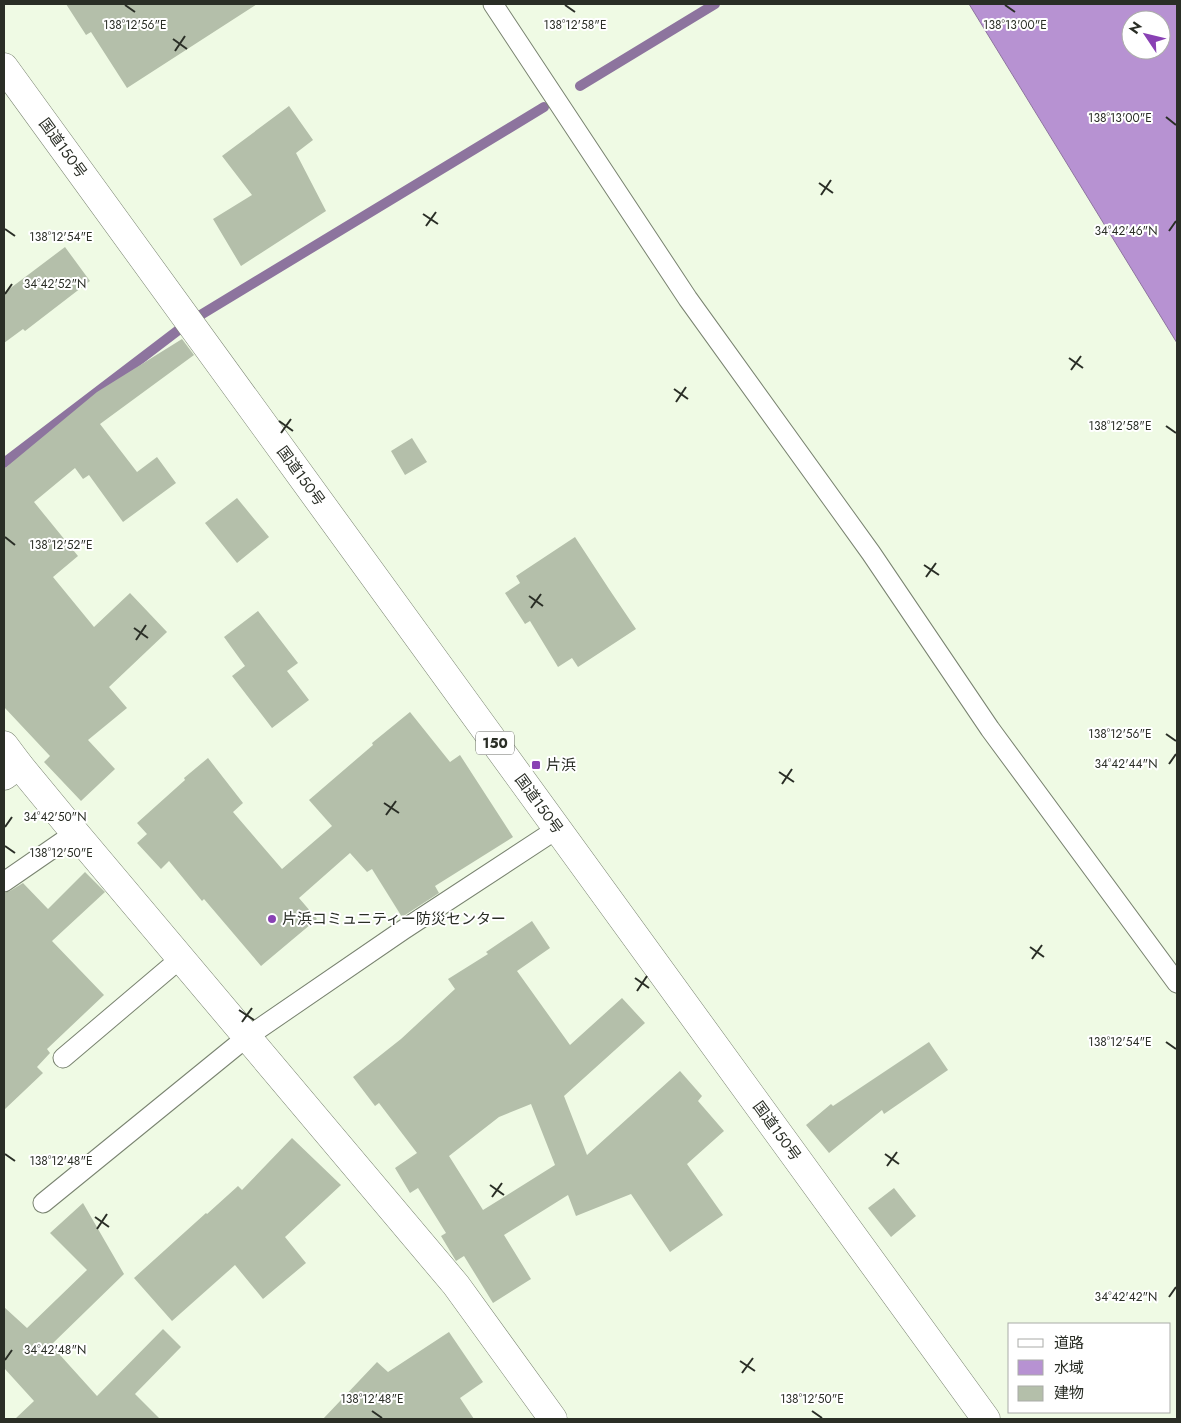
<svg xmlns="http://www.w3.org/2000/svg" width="1181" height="1423" viewBox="0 0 1181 1423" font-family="Jost,'Noto Sans JP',sans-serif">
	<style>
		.water { fill: #b792d2; stroke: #8d749e; fill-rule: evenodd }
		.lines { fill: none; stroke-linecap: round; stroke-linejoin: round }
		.stream { stroke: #8d749e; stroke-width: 10 }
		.building { fill: #b4bfaa; fill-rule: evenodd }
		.service-casing { stroke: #798370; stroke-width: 21 }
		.minor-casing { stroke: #798370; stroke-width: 29 }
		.tertiary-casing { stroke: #798370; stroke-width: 29 }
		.trunk-casing { stroke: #798370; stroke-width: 29 }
		.service { stroke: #fff; stroke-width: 19 }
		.minor { stroke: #fff; stroke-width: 28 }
		.tertiary { stroke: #fff; stroke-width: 28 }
		.trunk { stroke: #fff; stroke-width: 28 }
		.ticks { fill: none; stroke: #2a2e26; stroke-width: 2 }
		.poi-dot { fill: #8941b4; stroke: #fff; stroke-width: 2 }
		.labels { text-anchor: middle; stroke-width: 4; stroke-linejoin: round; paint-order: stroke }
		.shield { fill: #fff; stroke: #6a6d67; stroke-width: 1 }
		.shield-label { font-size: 14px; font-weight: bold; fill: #2a2e26 }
		.street-label { font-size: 15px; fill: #2a2e26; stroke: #fff }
		.poi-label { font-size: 15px; fill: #2a2e26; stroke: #fff; text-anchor: start }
		.ticks-label { font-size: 12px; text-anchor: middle; fill: #2a2e26; stroke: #fff; stroke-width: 4; stroke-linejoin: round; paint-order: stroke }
	</style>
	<rect width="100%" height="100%" fill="#effae4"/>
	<path class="water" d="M 969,4 L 1177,4 L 1177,343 ZM 1131,20 L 1161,20 L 1161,50 L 1131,50 Z"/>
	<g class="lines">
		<path class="stream" d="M 580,86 L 715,4
			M 4,463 L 189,322 L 544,107"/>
	</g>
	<path class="building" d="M 66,4 L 257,4 L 127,88 L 91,32 L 86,35 Z
		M 289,106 L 313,140 L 296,153 L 326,211 L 241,266 L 213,219 L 252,195 L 222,156 Z
		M 65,247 L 90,281 L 25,331 L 23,329 L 4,343 L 4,293 Z
		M 182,339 L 194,355 L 100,424 L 137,472 L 157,457 L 176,483 L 123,522 L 89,475 L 83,479 L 75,468 L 34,502 L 78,556 L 53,577 L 94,627 L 130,593 L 167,632 L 109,687 L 127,708 L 88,740 L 115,769 L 81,801 L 44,762 L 50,756 L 4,707 L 4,469 L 97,392 Z
		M 412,438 L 427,462 L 405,475 L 391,451 Z
		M 237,498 L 269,537 L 237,563 L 205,523 Z
		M 575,537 L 609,589 L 636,629 L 578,667 L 572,658 L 558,667 L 530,621 L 525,624 L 505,593 L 520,583 L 516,576 Z
		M 258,611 L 298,663 L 287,671 L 309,700 L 272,728 L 232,676 L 245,666 L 224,637 Z
		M 410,712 L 450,762 L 460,755 L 513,837 L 435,886 L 439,893 L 402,917 L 372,869 L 367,872 L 350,853 L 299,898 L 317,919 L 261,966 L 204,899 L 202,901 L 169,861 L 161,869 L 137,843 L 147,834 L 137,823 L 185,780 L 184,778 L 208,758 L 243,803 L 233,812 L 282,869 L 332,826 L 309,800 L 373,745 L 372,743 Z
		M 85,872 L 105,892 L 52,941 L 104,995 L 47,1049 L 50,1053 L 37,1067 L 43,1073 L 4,1110 L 4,893 L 10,891 L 23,883 L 48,909 Z
		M 532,921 L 550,948 L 517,971 L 570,1045 L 622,998 L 645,1023 L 564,1096 L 587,1155 L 680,1071 L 702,1096 L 698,1101 L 724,1131 L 687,1164 L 723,1215 L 670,1252 L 631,1194 L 576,1216 L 568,1195 L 504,1235 L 531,1279 L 493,1303 L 464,1256 L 456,1261 L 441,1236 L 446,1233 L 418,1188 L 410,1193 L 395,1168 L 417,1153 L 379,1103 L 375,1106 L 353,1077 L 401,1039 L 455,989 L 448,979 L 488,954 L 486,952 ZM 531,1104 L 555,1165 L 483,1210 L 449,1156 L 499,1117 Z
		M 929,1042 L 948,1070 L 884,1114 L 882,1110 L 829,1153 L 806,1125 L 831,1104 L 833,1106 Z
		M 292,1138 L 341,1185 L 285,1237 L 306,1263 L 263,1299 L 235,1265 L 172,1321 L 134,1278 L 206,1213 L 207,1214 L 238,1186 L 242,1190 Z
		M 894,1188 L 916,1216 L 891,1237 L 868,1208 Z
		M 83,1203 L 124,1274 L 51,1345 L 97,1396 L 163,1329 L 181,1347 L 135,1394 L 160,1419 L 15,1419 L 34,1401 L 4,1368 L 4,1307 L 27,1328 L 87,1270 L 50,1233 Z
		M 449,1332 L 483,1382 L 460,1398 L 474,1419 L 323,1419 L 377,1362 L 388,1372 Z"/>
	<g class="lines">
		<g class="service-casing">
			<path id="service" d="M 493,4 L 688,299 L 871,553 L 990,729 L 1177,983
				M 4,882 L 75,833
				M 63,1058 L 181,958
				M 43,1203 L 247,1037 L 403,930 L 557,829"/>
		</g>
		<g class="minor-casing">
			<path id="minor" d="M 4,776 L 19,765"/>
		</g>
		<g class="tertiary-casing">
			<path id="tertiary" d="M 4,745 L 19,765 L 66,822 L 456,1285 L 553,1419"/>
		</g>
		<g class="trunk-casing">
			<path id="trunk" d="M 4,67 L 986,1419"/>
		</g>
		<use href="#service" class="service"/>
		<use href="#minor" class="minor"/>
		<use href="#tertiary" class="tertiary"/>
		<use href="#trunk" class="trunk"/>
	</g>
	<path class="ticks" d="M 125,5 L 135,12M 565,5 L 575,12M 1005,5 L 1015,12M 173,39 L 187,49M 175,51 L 185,36M 1166,117 L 1176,125M 819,183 L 833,193M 821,195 L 831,180M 423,214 L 438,224M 426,226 L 436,212M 5,229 L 15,236M 1169,231 L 1176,221M 5,294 L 12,284M 1069,358 L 1083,368M 1071,370 L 1081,356M 674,389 L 688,399M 676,402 L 686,387M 279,421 L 293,431M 1166,426 L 1176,433M 281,433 L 291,419M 5,537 L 15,545M 924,565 L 939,575M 926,577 L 936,563M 529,596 L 543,606M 531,608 L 541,594M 134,628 L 148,638M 136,640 L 146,625M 1166,734 L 1176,741M 1169,764 L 1176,754M 779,772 L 794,782M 782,784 L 792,769M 384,803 L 399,813M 386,815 L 396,801M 5,827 L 12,817M 5,846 L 15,853M 1030,947 L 1044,957M 1032,959 L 1042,945M 635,978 L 649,988M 637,991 L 647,976M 239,1010 L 254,1020M 242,1022 L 252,1008M 1166,1042 L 1176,1049M 5,1154 L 15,1161M 885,1154 L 899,1164M 887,1166 L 897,1152M 490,1185 L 504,1195M 492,1197 L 502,1183M 95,1217 L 109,1227M 97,1229 L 107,1214M 1169,1297 L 1176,1287M 5,1360 L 12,1350M 740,1361 L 755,1371M 742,1373 L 753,1358M 372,1411 L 382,1418M 812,1411 L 822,1418"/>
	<g class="poi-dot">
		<rect x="531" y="760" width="10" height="10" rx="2.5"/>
		<circle cx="272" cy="919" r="5"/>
	</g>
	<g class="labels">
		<rect class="shield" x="476" y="731.5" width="38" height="23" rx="4"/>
		<g class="shield-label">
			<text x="495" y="748">150</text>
		</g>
		<g class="street-label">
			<text transform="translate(63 148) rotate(54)" y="5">国道150号</text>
			<text transform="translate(301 476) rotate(54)" y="5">国道150号</text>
			<text transform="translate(539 804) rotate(54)" y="5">国道150号</text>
			<text transform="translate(777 1131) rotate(54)" y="5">国道150号</text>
		</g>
		<g class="poi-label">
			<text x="546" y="770">片浜</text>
			<text x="282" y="924">片浜コミュニティー防災センター</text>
		</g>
	</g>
	<g class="ticks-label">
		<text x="135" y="29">138°12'56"E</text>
		<text x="575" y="29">138°12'58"E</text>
		<text x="1015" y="29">138°13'00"E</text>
		<text x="1120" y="122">138°13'00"E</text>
		<text x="1126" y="235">34°42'46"N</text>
		<text x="61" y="241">138°12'54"E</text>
		<text x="55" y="288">34°42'52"N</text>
		<text x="1120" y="430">138°12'58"E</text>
		<text x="61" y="549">138°12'52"E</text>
		<text x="1120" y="738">138°12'56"E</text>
		<text x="1126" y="768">34°42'44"N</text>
		<text x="55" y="821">34°42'50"N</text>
		<text x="61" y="857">138°12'50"E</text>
		<text x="1120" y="1046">138°12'54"E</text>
		<text x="61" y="1165">138°12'48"E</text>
		<text x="1126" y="1301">34°42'42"N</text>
		<text x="55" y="1354">34°42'48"N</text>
		<text x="372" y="1403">138°12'48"E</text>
		<text x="812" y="1403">138°12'50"E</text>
	</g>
	<rect width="1181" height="1423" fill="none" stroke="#2a2e26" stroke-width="10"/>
	<rect x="1008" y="1323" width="162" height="90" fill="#ffffff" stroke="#aaaba8"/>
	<rect x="1018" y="1339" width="25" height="8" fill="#ffffff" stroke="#aaaba8"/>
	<text x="1054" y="1348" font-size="15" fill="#2a2e26">道路</text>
	<rect x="1018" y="1360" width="25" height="15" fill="#b792d2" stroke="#aaaba8"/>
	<text x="1054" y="1373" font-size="15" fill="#2a2e26">水域</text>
	<rect x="1018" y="1386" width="25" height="15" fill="#b4bfaa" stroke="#aaaba8"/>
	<text x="1054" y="1398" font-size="15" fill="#2a2e26">建物</text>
	<g transform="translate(1146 35) rotate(305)"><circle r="24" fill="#ffffff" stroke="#aaaba8"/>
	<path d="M0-4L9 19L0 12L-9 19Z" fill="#8941b4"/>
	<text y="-8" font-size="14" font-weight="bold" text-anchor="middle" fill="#2a2e26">N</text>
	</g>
</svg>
